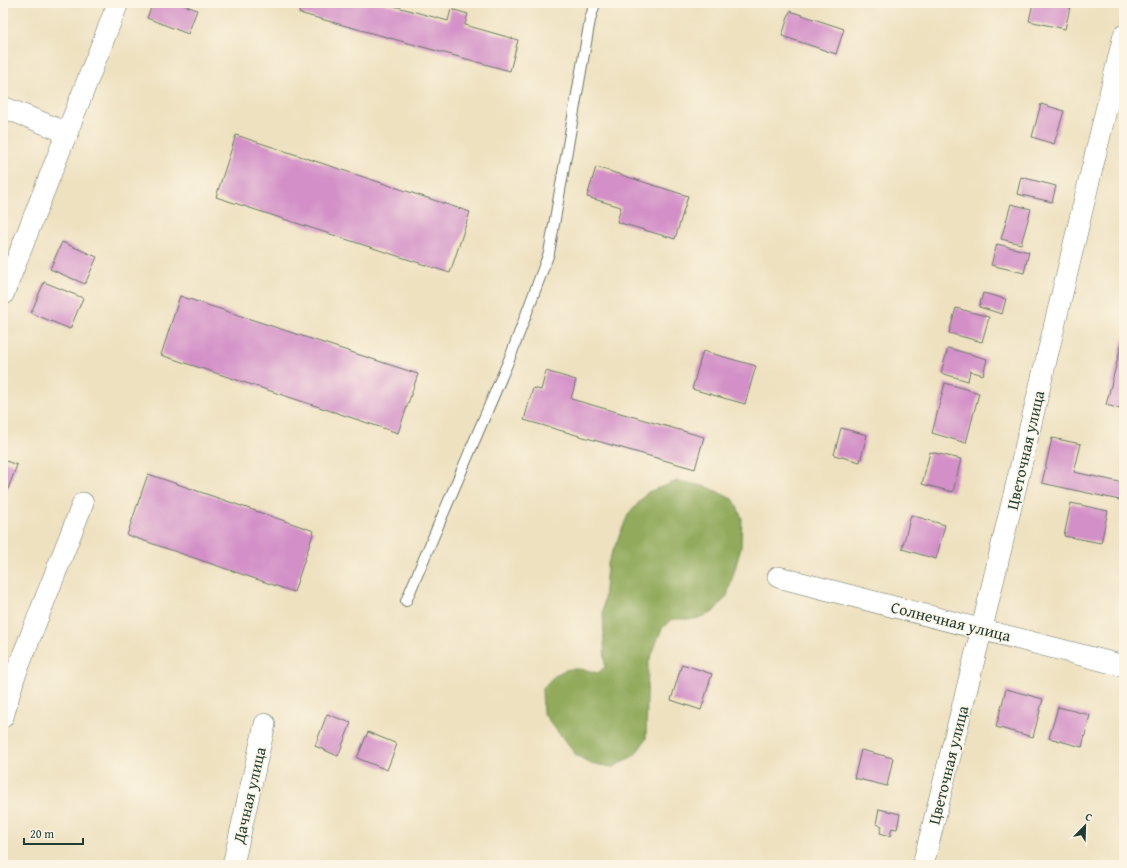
<svg xmlns="http://www.w3.org/2000/svg" width="1127" height="868" viewBox="0 0 1127 868" font-family="'Gentium Book Plus',serif">
	<style>
		.forest { fill: #91aa5b; stroke: #587448 }
		.building { fill: #d390c8 }
		.lines { fill: none; stroke-linecap: round; stroke-linejoin: round }
		.service-casing { stroke: #677665; stroke-width: 12 }
		.minor-casing { stroke: #677665; stroke-width: 22 }
		.service { stroke: #fff; stroke-width: 10 }
		.minor { stroke: #fff; stroke-width: 21 }
		.labels { text-anchor: middle; stroke-width: 3; stroke-linejoin: round; paint-order: stroke }
		.street-label { font-size: 16px; fill: #1f3d34; stroke: #fcf5e5 }
	</style>
	<rect width="100%" height="100%" fill="#fcf5e5"/>
	<filter id="ink" filterUnits="userSpaceOnUse"><feTurbulence type="fractalNoise" baseFrequency=".025" numOctaves="2"/><feDisplacementMap in="SourceGraphic" scale="8" xChannelSelector="R" yChannelSelector="G"/><feConvolveMatrix kernelMatrix="1 2 1 2 8 2 1 2 1" color-interpolation-filters="sRGB"/></filter>
	<filter id="wash" filterUnits="userSpaceOnUse"><feTurbulence type="fractalNoise" baseFrequency=".012" numOctaves="4" result="noise"/><feDisplacementMap in="SourceGraphic" scale="16" xChannelSelector="R" yChannelSelector="G"/><feGaussianBlur stdDeviation="0.9" result="paint"/><feColorMatrix in="noise" values="0 0 0 0 0 0 0 0 0 0 0 0 0 0 0 0 0 1.4 0 .05"/><feComposite in="paint" operator="in"/></filter>
	<g filter="url(#wash)">
		<rect width="100%" height="100%" fill="#eee1c0"/>
		<path class="forest" d="M 677,481 L 708,487 L 734,500 L 742,518 L 741,548 L 727,596 L 712,613 L 695,619 L 673,619 L 662,628 L 648,665 L 646,739 L 635,755 L 613,767 L 592,764 L 576,755 L 543,713 L 542,689 C 562,666 569,666 598,673 L 605,667 L 603,612 L 607,565 L 628,515 L 648,492 Z"/>
		<g id="blocks">
			<path class="building" d="M 153,3 L 179,3 L 197,10 L 188,34 L 147,18 Z
				M 301,3 L 383,3 L 448,21 L 451,9 L 468,14 L 465,25 L 518,40 L 510,71 L 299,13 Z
				M 1033,3 L 1071,3 L 1065,29 L 1029,21 Z
				M 790,11 L 844,29 L 836,54 L 782,36 Z
				M 1041,104 L 1064,111 L 1054,144 L 1032,137 Z
				M 236,135 L 470,212 L 450,273 L 216,197 Z
				M 596,167 L 688,196 L 675,239 L 617,222 L 621,207 L 587,197 Z
				M 1021,177 L 1056,186 L 1052,202 L 1017,194 Z
				M 1011,204 L 1031,209 L 1021,244 L 1001,239 Z
				M 62,242 L 97,257 L 85,284 L 50,269 Z
				M 997,244 L 1029,252 L 1024,273 L 991,265 Z
				M 44,282 L 83,298 L 70,329 L 31,313 Z
				M 983,293 L 1006,299 L 1002,314 L 979,307 Z
				M 180,296 L 418,374 L 398,433 L 161,355 Z
				M 956,308 L 989,317 L 982,342 L 949,333 Z
				M 1123,338 L 1124,338 L 1124,410 L 1106,405 Z
				M 948,348 L 987,359 L 983,375 L 970,371 L 968,381 L 941,373 Z
				M 703,351 L 756,366 L 745,404 L 692,389 Z
				M 546,371 L 576,380 L 571,399 L 704,437 L 695,469 L 524,420 L 533,388 L 541,390 Z
				M 945,383 L 979,393 L 966,443 L 932,433 Z
				M 841,428 L 867,435 L 860,462 L 834,455 Z
				M 1052,438 L 1081,444 L 1074,472 L 1124,483 L 1124,501 L 1042,483 Z
				M 930,452 L 961,459 L 953,492 L 922,484 Z
				M 3,460 L 17,465 L 8,489 L 3,487 Z
				M 148,474 L 314,531 L 294,592 L 127,535 Z
				M 1071,503 L 1108,511 L 1101,543 L 1064,536 Z
				M 911,515 L 945,525 L 936,559 L 902,549 Z
				M 682,664 L 712,674 L 701,710 L 671,700 Z
				M 1006,689 L 1043,699 L 1033,737 L 996,727 Z
				M 1058,707 L 1090,715 L 1082,747 L 1049,738 Z
				M 327,714 L 351,723 L 338,756 L 315,746 Z
				M 368,732 L 397,744 L 387,770 L 357,758 Z
				M 861,750 L 893,758 L 887,786 L 854,778 Z
				M 879,809 L 900,814 L 897,829 L 892,828 L 890,836 L 880,833 L 882,826 L 876,824 Z"/>
		</g>
	</g>
	<g filter="url(#ink)">
		<use href="#blocks" fill-opacity="0" stroke="#677665" stroke-width="1"/>
		<g class="lines">
			<g class="service-casing">
				<path id="service" d="M 406,601 L 511,355 L 549,253 L 590,20 L 595,3"/>
			</g>
			<g class="minor-casing">
				<path id="minor" d="M 3,107 L 68,133
					M 3,295 L 118,3
					M 778,577 L 1124,666
					M 3,717 L 14,678 L 83,503
					M 233,865 L 265,724
					M 923,865 L 982,628 L 1124,35"/>
			</g>
			<use href="#service" class="service"/>
			<use href="#minor" class="minor"/>
		</g>
	</g>
	<g class="labels">
		<g class="street-label">
			<text transform="translate(1025 450) rotate(-77)" y="6">Цветочная улица</text>
			<text transform="translate(951 621) rotate(14)" y="6">Солнечная улица</text>
			<text transform="translate(948 765) rotate(-76)" y="6">Цветочная улица</text>
			<text transform="translate(249 795) rotate(-77)" y="6">Дачная улица</text>
		</g>
	</g>
	<rect width="1127" height="868" fill="none" stroke="#fcf5e5" stroke-width="16"/>
	<g transform="translate(1085 826) rotate(23)" stroke="#fcf5e5" stroke-width="3" paint-order="stroke">
	<path d="M0-3L7 15L0 10L-7 15Z" fill="#1f3d34"/>
	<text y="-6" font-size="11" font-weight="bold" text-anchor="middle" fill="#1f3d34">С</text>
	</g>
	<path d="M24 838v6h59v-6" fill="none" stroke="#1f3d34" stroke-width="2"/>
	<text x="30" y="838" font-size="12" fill="#1f3d34" stroke="#fcf5e5" stroke-width="3" paint-order="stroke">20 m</text>
</svg>
